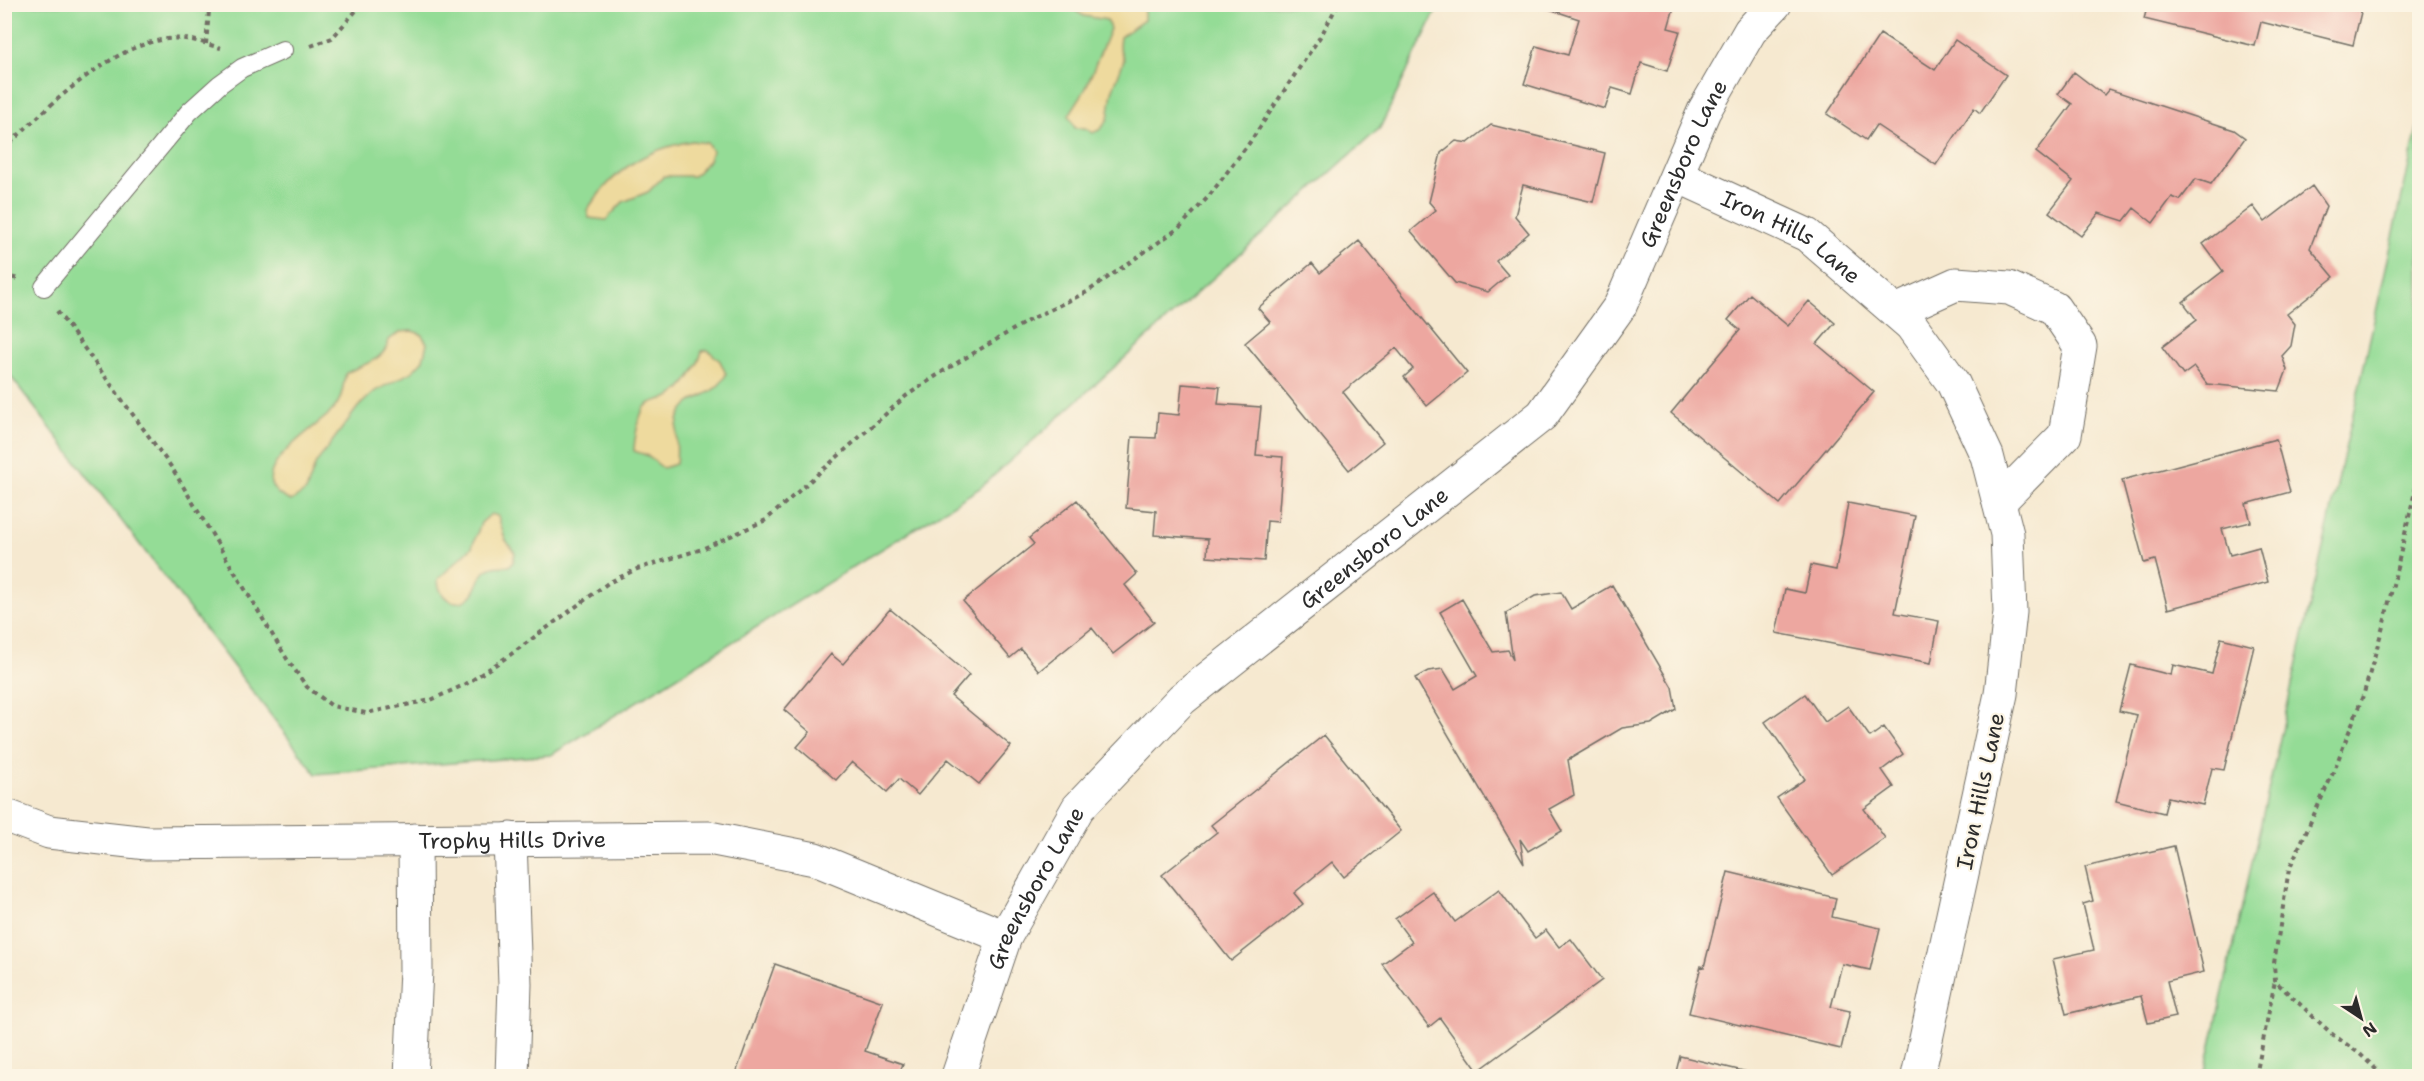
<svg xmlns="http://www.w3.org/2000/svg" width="2424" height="1081" viewBox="0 0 2424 1081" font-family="'Shantell Sans',sans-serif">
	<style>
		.green { fill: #94dc96; stroke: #608460; stroke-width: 1.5 }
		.sand { fill: #eeda9e; stroke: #8c8264; stroke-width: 1.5 }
		.building { fill: #eda7a0 }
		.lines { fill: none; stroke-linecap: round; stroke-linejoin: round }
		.lane-casing { stroke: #726e65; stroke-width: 20 }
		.street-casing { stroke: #726e65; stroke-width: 35 }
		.path { stroke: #726e65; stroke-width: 4; stroke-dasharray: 4.5 4.5; stroke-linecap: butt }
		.lane { stroke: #fff; stroke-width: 18 }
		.street { stroke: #fff; stroke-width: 33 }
		.labels { text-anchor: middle; stroke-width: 4.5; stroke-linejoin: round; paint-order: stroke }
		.street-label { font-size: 22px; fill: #2b2b2b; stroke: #fcf5e5 }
	</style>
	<rect width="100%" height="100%" fill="#fcf5e5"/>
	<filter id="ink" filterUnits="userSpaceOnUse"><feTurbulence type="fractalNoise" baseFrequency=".0167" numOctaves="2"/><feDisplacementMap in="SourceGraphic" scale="12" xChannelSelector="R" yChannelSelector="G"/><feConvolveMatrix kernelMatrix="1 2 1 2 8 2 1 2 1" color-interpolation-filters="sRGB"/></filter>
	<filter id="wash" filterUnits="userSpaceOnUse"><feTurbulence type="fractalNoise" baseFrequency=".008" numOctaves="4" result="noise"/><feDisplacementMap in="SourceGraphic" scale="24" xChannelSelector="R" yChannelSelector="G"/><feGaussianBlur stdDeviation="1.35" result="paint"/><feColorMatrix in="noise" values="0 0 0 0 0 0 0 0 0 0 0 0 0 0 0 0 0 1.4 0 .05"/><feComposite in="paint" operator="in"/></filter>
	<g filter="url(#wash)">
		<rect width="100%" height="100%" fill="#f6e9d0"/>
		<path class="green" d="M 5,5 L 1439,5 L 1380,128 L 980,488 L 551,755 L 316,774 L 5,369 Z
			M 2419,121 L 2419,1076 L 2204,1076 Z"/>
		<path class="sand" d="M 1066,5 L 1144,5 L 1144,20 L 1120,37 L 1119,46 L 1124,60 L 1112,92 L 1108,119 L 1101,129 L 1093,133 L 1085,128 L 1075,128 L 1069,115 L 1085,90 L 1110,29 L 1107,20 L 1084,16 Z
			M 692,141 L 707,143 L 712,151 L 709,160 L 694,176 L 664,176 L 648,192 L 623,202 L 606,220 L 589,218 L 587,210 C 615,169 644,150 692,141 Z
			M 412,331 L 421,334 L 427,343 L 423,360 L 412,372 L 375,391 L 358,407 L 316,463 L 306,491 L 291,501 C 233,477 314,430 332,411 C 343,400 342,387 346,373 C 363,364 385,361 389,340 L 400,332 Z
			M 708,350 L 720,361 L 726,374 C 716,399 688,393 679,417 C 674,433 678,447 676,464 L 663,468 L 646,455 L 634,451 C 634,442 639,413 645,407 C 653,399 662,401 671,396 C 685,388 698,367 702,351 Z
			M 491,514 L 498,516 L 505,539 L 515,553 L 513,562 L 509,566 C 500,567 493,565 486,571 C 478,577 479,587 472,595 C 458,611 437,598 438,579 L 472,547 L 481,523 Z"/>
		<g id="blocks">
			<path class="building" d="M 1534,4 L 1675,4 L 1668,28 L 1680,31 L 1667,71 L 1641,63 L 1632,94 L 1612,88 L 1605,109 L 1524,84 L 1536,46 L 1568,55 L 1579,19 Z
				M 2148,4 L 2363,4 L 2353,45 L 2261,22 L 2255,46 L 2144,19 Z
				M 1880,34 L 1935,70 L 1955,40 L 2006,75 L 1980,113 L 1974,108 L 1936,165 L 1876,125 L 1866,140 L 1827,114 Z
				M 2074,72 L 2104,95 L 2109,89 L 2234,130 L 2245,138 L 2211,184 L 2196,179 L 2180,200 L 2172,197 L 2153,223 L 2134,208 L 2124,221 L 2099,213 L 2081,236 L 2049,212 L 2073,181 L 2036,152 L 2072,104 L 2058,94 Z
				M 1491,125 L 1605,153 L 1593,202 L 1523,185 L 1515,216 L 1529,233 L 1496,261 L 1508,275 L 1488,292 L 1455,283 L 1411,231 L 1436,210 L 1429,202 L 1441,153 L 1456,141 L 1468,143 Z
				M 2312,186 L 2326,206 L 2310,248 L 2334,277 L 2287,314 L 2295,324 L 2291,346 L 2282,356 L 2287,370 L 2279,391 L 2207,384 L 2194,367 L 2183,375 L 2162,347 L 2197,320 L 2183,302 L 2223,271 L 2203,244 L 2253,206 L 2265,222 Z
				M 1359,241 L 1467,373 L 1427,406 L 1404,377 L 1413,369 L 1396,348 L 1343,392 L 1383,442 L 1349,470 L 1245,343 L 1270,322 L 1258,308 L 1312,263 L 1320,273 Z
				M 1750,294 L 1788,326 L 1809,301 L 1835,323 L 1817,344 L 1874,392 L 1780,504 L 1671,413 L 1740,330 L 1728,320 Z
				M 1182,384 L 1220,387 L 1218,404 L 1261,407 L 1256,455 L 1283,457 L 1278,522 L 1267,521 L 1264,561 L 1207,557 L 1208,539 L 1154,535 L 1156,511 L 1126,508 L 1132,437 L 1156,438 L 1158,413 L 1179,415 Z
				M 2276,439 L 2290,492 L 2246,504 L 2251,522 L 2222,529 L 2230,555 L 2259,547 L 2268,582 L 2168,609 L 2155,560 L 2144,563 L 2122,480 Z
				M 1077,500 L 1137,574 L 1125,585 L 1154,622 L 1113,654 L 1092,628 L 1039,671 L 1021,649 L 1010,658 L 963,601 L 1034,544 L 1029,538 Z
				M 1848,503 L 1915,516 L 1895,613 L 1939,621 L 1931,663 L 1776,633 L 1785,589 L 1805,593 L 1811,565 L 1836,570 Z
				M 1612,585 L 1672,687 L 1676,709 L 1651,724 L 1622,728 L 1568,760 L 1574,795 L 1549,809 L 1562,831 L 1528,851 L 1520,839 L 1524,864 L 1415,678 L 1428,671 L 1443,669 L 1455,689 L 1477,676 L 1440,612 L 1462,599 L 1493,652 L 1508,650 L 1513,660 L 1506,613 L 1535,596 L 1561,592 L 1571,609 Z
				M 890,609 L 969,675 L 951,696 L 1011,746 L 979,784 L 948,759 L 918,795 L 899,779 L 887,792 L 852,762 L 836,780 L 797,747 L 810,732 L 784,710 L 831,654 L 843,664 Z
				M 2221,638 L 2254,646 L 2224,770 L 2212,768 L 2203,805 L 2168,797 L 2164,813 L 2116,801 L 2137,715 L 2119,711 L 2131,665 L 2171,675 L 2173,665 L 2212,674 Z
				M 1805,694 L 1825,722 L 1848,706 L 1870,737 L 1884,727 L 1903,754 L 1882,770 L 1894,787 L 1864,809 L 1885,838 L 1832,875 L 1777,798 L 1805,779 L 1765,722 Z
				M 1324,735 L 1401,831 L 1344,877 L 1332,862 L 1294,893 L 1303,904 L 1231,961 L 1162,875 L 1217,832 L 1211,825 Z
				M 2174,846 L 2204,972 L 2167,981 L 2176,1017 L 2148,1023 L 2141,996 L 2066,1014 L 2053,959 L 2094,950 L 2083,904 L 2093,901 L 2085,867 Z
				M 1728,872 L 1836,898 L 1832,917 L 1880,928 L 1870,970 L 1842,964 L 1831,1007 L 1850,1011 L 1841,1049 L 1689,1013 L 1701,966 L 1704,967 Z
				M 1499,890 L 1535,938 L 1546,930 L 1559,947 L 1571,939 L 1602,980 L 1478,1071 L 1440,1018 L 1429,1027 L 1382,964 L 1412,942 L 1395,919 L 1433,892 L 1455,922 Z
				M 775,964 L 883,1002 L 865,1051 L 903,1064 L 898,1076 L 735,1076 Z
				M 1680,1056 L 1764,1076 L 1675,1076 Z"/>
		</g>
	</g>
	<g filter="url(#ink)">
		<use href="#blocks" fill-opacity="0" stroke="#726e65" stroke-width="1.5"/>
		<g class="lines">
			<g class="lane-casing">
				<path id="lane" d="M 44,287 L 189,112 L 220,84 L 242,68 L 283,50"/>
			</g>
			<g class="street-casing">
				<g id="street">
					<path id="s1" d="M 1678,176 L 1807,235 L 1911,325 L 1953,383 L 1987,456 L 2007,534 L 2010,612 L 2001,694 L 1918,1076"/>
					<path d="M 1896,311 L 1956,284 L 2009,288 L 2054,308 L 2080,346 L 2065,435 L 1999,502"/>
					<path id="s2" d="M 4,815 L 49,832 L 147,843 L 709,838 L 815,859 L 1005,937"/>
					<path d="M 510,839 L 515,984 L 512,1076"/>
					<path d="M 411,1076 L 416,970 L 415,840"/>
					<path id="s3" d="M 958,1076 L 1005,937 L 1078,808 L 1182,699 L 1542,415 L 1620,306 L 1704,111 L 1750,31 L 1775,4"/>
				</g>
			</g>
			<path class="path" d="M 206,44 L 209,11 L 206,4
				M 311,46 L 332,38 L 362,4
				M 4,149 C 47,108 121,32 185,39 C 197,40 209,45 221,48
				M 4,275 L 18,279
				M 57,311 L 172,468 L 287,659 L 307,687 L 332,706 L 366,713 L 431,700 L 466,684 L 510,655 L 608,583 L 637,569 L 702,549 L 766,520 L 906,396 L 945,370 L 1031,319 L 1087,292 L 1179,228 L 1209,196 L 1250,142 L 1322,34 L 1338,4
				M 2256,1076 L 2275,981
				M 2383,1076 L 2360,1054 L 2332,1034 L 2275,981 L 2274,963 L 2289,869 L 2333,773 L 2364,693 L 2384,623 L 2420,470"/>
			<use href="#lane" class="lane"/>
			<use href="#street" class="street"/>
		</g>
	</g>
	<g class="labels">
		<g class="street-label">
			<text dy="8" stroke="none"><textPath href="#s3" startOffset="1194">Greensboro Lane</textPath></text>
			<text dy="8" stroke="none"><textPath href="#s1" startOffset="129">Iron Hills Lane</textPath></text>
			<text dy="8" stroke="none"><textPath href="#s3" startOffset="690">Greensboro Lane</textPath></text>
			<text transform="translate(1980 791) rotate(-78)" y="8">Iron Hills Lane</text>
			<text dy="8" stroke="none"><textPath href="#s2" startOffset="512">Trophy Hills Drive</textPath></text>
			<text dy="8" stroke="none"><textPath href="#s3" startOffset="204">Greensboro Lane</textPath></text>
		</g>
	</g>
	<rect width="2424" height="1081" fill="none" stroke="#fcf5e5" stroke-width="24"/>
	<g transform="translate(2361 1018) rotate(144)" stroke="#fcf5e5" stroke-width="4.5" paint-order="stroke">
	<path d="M0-4.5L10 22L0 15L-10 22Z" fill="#2b2b2b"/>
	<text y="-9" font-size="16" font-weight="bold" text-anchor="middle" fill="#2b2b2b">N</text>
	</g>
</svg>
